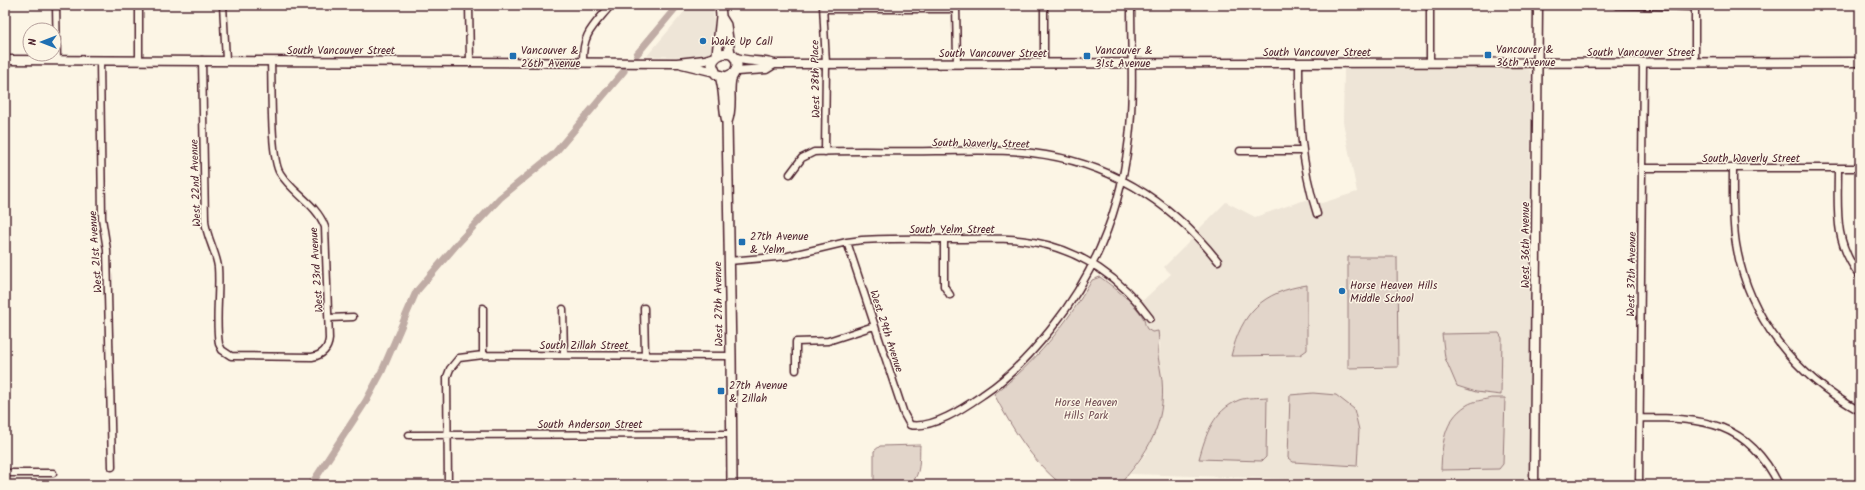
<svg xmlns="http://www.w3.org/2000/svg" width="1865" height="490" viewBox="0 0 1865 490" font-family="Kalam,sans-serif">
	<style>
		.built { fill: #eee5d7 }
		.green { fill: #e2d5ca; stroke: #967a7a }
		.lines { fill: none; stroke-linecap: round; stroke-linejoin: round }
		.canal { stroke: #c0aca5; stroke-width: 7 }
		.minor-casing { stroke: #4a1f2b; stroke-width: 9 }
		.tertiary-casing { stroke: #4a1f2b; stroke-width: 11 }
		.secondary-casing { stroke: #4a1f2b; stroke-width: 12 }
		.minor { stroke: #fcf5e5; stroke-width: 6 }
		.tertiary { stroke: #fcf5e5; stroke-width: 8 }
		.secondary { stroke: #fcf5e5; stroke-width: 9 }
		.poi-dot { fill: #1f6fb2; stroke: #fcf5e5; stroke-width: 1.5 }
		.labels { text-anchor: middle; stroke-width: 3; stroke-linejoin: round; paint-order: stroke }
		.poi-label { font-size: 11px; fill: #4a1f2b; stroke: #fcf5e5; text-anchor: start }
		.street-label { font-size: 11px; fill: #4a1f2b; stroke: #fcf5e5 }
		.park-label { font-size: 11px; fill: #704c53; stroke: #fcf5e5 }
	</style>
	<rect width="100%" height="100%" fill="#fcf5e5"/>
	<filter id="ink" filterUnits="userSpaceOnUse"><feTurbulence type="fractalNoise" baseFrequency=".025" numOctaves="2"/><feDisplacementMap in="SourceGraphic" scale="8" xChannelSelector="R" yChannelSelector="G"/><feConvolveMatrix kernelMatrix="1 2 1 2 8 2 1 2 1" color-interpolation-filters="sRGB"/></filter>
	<g filter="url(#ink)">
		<path class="built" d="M 690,5 L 713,5 L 714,29 L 717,38 L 715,50 L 711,55 L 702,57 L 647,56 Z
			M 1344,69 L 1526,69 L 1530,70 L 1531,75 L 1529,485 L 1481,485 L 1130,474 L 1146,453 L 1160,345 L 1157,331 L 1152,332 L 1147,329 L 1144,320 L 1135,308 L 1171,274 L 1164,267 L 1191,240 L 1199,229 L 1226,202 L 1255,217 L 1305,200 L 1322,203 L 1357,192 L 1343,122 Z"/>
		<path class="green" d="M 1348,257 L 1397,257 L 1398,367 L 1348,368 Z
			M 1100,277 C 1111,285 1140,307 1144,320 C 1145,323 1145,326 1147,329 L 1152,332 L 1158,331 C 1160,343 1157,346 1158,356 C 1159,364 1161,372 1162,380 C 1166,424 1148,453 1119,485 L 1062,485 C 1031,460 1012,428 994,394 C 1034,364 1067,324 1092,280 Z
			M 1307,285 L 1307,350 L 1300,355 L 1231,356 C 1242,312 1262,292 1307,285 Z
			M 1499,333 L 1502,338 L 1501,395 L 1476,392 L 1457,386 L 1445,358 L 1442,334 Z
			M 1313,393 L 1336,395 L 1354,409 L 1359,430 L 1357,466 L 1293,462 L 1288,458 L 1290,395 Z
			M 1267,397 L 1266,457 L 1262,461 L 1199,459 C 1206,434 1213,411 1239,400 C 1247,397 1258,398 1267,397 Z
			M 1491,398 L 1505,398 L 1503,464 L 1499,469 L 1441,470 C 1442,446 1443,420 1467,405 C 1473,401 1484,400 1491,398 Z
			M 920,445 C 919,459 922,475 909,485 L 874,485 L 874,451 L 880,446 Z"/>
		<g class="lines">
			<path class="canal" d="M 637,54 L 678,5
				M 311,485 L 366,401 L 382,371 L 416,292 L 458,243 L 500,198 L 554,154 L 624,71"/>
			<g class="minor-casing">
				<path id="minor" d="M 56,5 L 57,60
					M 223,5 L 226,60
					M 469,5 L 470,61
					M 823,5 L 826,64 L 825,152
					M 956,5 L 957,64
					M 1616,5 L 1695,7
					M 1695,5 L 1695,63
					M 823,9 L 956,9
					M 100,60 L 102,218 L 107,250 L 112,467
					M 139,60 L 139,5
					M 202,60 L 205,220 C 206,237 216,251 218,267 C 220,292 215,319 219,344 L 222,350 L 231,356 L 312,357 C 323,355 328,349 329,339 L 325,227 C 316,203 293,194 280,173 C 270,158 272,83 271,61
					M 583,63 C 582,33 593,27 611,5
					M 1044,63 L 1044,5
					M 1299,63 C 1299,116 1300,162 1317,214
					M 1430,63 L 1430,5
					M 1240,151 L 1302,151
					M 1642,168 L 1860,168
					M 1733,168 C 1733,193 1732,219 1736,244 C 1748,317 1795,376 1860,411
					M 1838,168 C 1838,210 1833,241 1860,276
					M 790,174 L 802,158 L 814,152 C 854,150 895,152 935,151 C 967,151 1000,149 1032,153 C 1109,162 1171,202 1218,261
					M 944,239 L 944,286 L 950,295
					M 847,242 L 904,414 L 910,425 C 934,429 965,407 984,394 C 1010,377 1032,353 1051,329 C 1095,274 1121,208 1129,138 C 1134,94 1131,49 1131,5
					M 729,261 L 788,256 L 847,242 L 862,240 C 893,238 925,239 956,239 C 982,239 1008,237 1033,242 C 1081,250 1122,279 1150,318
					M 644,308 L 645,355
					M 563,309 L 564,355
					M 329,318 L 353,317
					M 483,355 L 483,308
					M 796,370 L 796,342 L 828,341 L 874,326
					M 1640,418 C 1703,418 1748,421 1779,485
					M 409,435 L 732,434
					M 5,473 L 53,473
					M 448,485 L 447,377 L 450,369 L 459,358 L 483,355 L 731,356
					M 1639,485 L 1643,63"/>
			</g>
			<g class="tertiary-casing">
				<path id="tertiary" d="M 734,57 C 747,63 760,59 774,64 L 1860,62
					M 5,60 L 677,63 L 705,60 L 715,57
					M 682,64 L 715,72
					M 736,71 L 766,69 L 774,64
					M 1534,485 L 1538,5"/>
			</g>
			<g class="secondary-casing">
				<path id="secondary" d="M 721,17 L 726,25 L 730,54
					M 717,55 L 721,16 L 720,5
					M 720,76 C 725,91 723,107 727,122 L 731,356 L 732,485
					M 727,122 C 733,106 728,93 731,79 C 733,74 737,70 737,65 C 737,49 716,50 712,64 L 716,74 L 726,77 L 734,73"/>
			</g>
			<use href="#minor" class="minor"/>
			<use href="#tertiary" class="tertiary"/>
			<use href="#secondary" class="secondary"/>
		</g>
	</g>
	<g class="poi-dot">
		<circle cx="703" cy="41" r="4"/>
		<rect x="1484" y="51" width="8" height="8" rx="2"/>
		<rect x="509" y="52" width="8" height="8" rx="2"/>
		<rect x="1083" y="52" width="8" height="8" rx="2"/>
		<rect x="738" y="238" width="8" height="8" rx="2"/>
		<circle cx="1342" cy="291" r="4"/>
		<rect x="717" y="387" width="8" height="8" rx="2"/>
	</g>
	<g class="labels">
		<g class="poi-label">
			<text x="711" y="45">Wake Up Call</text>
			<text x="1496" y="53">Vancouver &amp;<tspan x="1496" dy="13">36th Avenue</tspan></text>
			<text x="521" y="54">Vancouver &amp;<tspan x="521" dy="13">26th Avenue</tspan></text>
			<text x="1095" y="54">Vancouver &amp;<tspan x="1095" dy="13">31st Avenue</tspan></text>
			<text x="750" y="240">27th Avenue<tspan x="750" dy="13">&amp; Yelm</tspan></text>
			<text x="1350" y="289">Horse Heaven Hills<tspan x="1350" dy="13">Middle School</tspan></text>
			<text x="729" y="389">27th Avenue<tspan x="729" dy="13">&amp; Zillah</tspan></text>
		</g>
		<g class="street-label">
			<text x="341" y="54">South Vancouver Street</text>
			<text x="1317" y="56">South Vancouver Street</text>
			<text x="1641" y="56">South Vancouver Street</text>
			<text x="993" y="57">South Vancouver Street</text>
			<text transform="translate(815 79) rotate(-91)" y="4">West 28th Place</text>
			<text transform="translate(981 143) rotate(1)" y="4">South Waverly Street</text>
			<text x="1751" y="162">South Waverly Street</text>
			<text transform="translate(195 183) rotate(-92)" y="4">West 22nd Avenue</text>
			<text x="952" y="233">South Yelm Street</text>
			<text transform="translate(1525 245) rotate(-90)" y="4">West 36th Avenue</text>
			<text transform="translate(95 252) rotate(-94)" y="4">West 21st Avenue</text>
			<text transform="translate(316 270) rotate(-94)" y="4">West 23rd Avenue</text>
			<text transform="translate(1631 274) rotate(-89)" y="4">West 37th Avenue</text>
			<text transform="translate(718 304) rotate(-91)" y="4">West 27th Avenue</text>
			<text transform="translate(887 331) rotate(72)" y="4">West 29th Avenue</text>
			<text x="584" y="349">South Zillah Street</text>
			<text x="590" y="428">South Anderson Street</text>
		</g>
		<g class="park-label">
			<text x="1086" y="406">Horse Heaven<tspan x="1086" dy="13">Hills Park</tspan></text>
		</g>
	</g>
	<rect width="1865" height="490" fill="none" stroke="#fcf5e5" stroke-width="20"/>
	<rect x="10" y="10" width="1845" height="470" fill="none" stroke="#4a1f2b" stroke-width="1.5" filter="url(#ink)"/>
	<g transform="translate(42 42) rotate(270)"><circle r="19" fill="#fcf5e5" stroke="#b59f9b"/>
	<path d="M0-3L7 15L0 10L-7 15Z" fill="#1f6fb2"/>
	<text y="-6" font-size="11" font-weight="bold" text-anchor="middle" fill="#4a1f2b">N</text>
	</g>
</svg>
